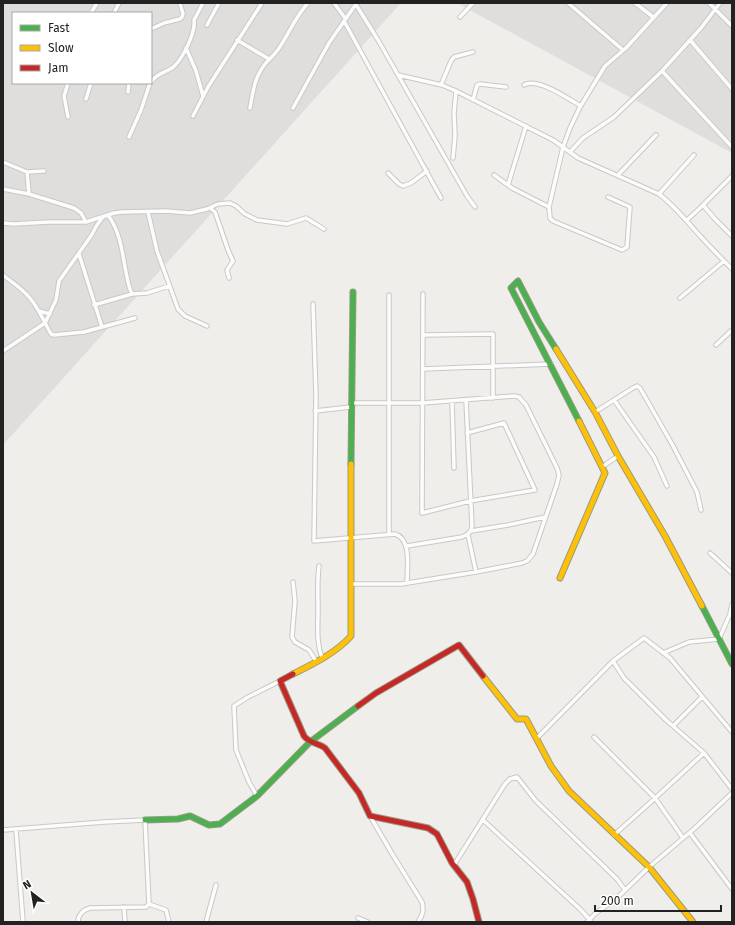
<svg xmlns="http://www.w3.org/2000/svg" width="735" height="925" viewBox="0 0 735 925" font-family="'Fira Sans',sans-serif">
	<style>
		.residential { fill: #dfdedc; fill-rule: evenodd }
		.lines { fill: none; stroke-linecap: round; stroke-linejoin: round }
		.street-casing { stroke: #c9c8c7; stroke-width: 5.5 }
		.fast-casing { stroke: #999a82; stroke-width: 7 }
		.slow-casing { stroke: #999a82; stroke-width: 7 }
		.jam-casing { stroke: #999a82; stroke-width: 7 }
		.street { stroke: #fdfcfc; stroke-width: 3.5 }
		.fast { stroke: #4caf50; stroke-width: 5 }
		.slow { stroke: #ffc107; stroke-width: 5 }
		.jam { stroke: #c62828; stroke-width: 5 }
	</style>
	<rect width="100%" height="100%" fill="#f0eeeb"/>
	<path class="residential" d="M 3,3 L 401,3 L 3,445 ZM 13,13 L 151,13 L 151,83 L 13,83 Z
		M 457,3 L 732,3 L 732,153 Z"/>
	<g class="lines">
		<g class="street-casing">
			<path id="street" d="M 334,3 L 345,18
				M 355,3 L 378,40 L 398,75 L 442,85 L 456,91 L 553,140 L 578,158 L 659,194 C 676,207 688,223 702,238 C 712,249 722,259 732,269
				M 568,3 L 623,50
				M 635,3 L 653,17
				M 709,3 L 732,26
				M 91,13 L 97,3
				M 114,13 L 119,3
				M 460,17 L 473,3
				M 344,21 L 441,198
				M 207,25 L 219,3
				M 151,29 L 164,23 L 180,19 L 182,17 L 183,14 L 180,3
				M 237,40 L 269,59
				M 690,40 L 732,89
				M 186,48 L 196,71 L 203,96
				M 662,71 L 732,147
				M 398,75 L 467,196 L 475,207
				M 151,82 C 157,73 164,73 172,68 C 182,61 196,32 194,20 L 203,3
				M 441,85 L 451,61 L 454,57 L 473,52
				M 524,85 C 538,77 568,99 581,106
				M 128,92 L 129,83
				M 86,99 L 91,83
				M 473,100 L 477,85 L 480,84 L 506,87
				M 250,108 C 253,92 254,78 265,64 C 270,58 277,53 281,45 C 290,31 296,16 308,3
				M 293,108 L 329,43 L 356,4
				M 193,116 L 208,87 L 262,3
				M 68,117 L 64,96 L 68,83
				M 129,137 L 141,110 L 150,83
				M 570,152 L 583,138 L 614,117 L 662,71 L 701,28 L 720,3
				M 453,158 L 455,136 L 454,113 L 456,91
				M 3,162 L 27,172 L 44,171
				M 27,172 L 29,194 L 74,208 L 81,213 L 86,222
				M 388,173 L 399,184 L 403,186 L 411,183 L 427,171
				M 494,175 L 512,188 L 549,207
				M 618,175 L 656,135
				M 508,185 L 526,126
				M 3,189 L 29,194
				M 659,194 L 694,155
				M 608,197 L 630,207 L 627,247 L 622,250 L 553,221 L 550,218 L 549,207 L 563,147 L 570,128 L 580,107 L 605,66 L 626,48 L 667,3
				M 703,205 L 715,219 L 732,236
				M 210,208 L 215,212 L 228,250 L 233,261 L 227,270 L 229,278
				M 148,212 L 157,251 L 178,309 L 185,316 L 207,326
				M 108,215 C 119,230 122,249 125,267 C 127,277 128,286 132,294 L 147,293 L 169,286
				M 687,220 L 699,209 L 732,176
				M 3,223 L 13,224 L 49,222 L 86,222 L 114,213 L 122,212 L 166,211 L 190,213 L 207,209 L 218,204 L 230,203 L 236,206 L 245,214 L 257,220 L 287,224 L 306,218 L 324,229
				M 79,254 L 102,327
				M 3,275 C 10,281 17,285 23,291 C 36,302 43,320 51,334 L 54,335 L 84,332 L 135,318
				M 423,294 L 422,513 L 470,501 L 535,490 L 504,423 L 467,433
				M 680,298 L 724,261
				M 313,304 L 316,396 L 314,541 L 395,534 C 412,539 407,568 407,583
				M 94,305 L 132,294
				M 39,311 L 50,314
				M 423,335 L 493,334 L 493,398
				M 716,345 L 732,330
				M 3,351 L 45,323 L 56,300 L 59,281 L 91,236 L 97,225 L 103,217
				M 423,369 L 551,364
				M 614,400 L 654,457 L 667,486
				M 452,401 L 454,468
				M 351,403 L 422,403 L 514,396 L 519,397 L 526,405 L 557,468 L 559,475 L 557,484 L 533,554 L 527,561 L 522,563 L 476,572 L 401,584 L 351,584
				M 315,411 L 351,407
				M 595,412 L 633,388 L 637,386 L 640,388 L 672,444 L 697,492 L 701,510
				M 602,467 L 618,456
				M 471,531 L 508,525 L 545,517
				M 389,534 L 389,295
				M 468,535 L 476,572
				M 407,546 L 462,537 C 469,534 471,532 472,526 L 466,400
				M 710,553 L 732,573
				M 319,566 C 317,581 318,595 318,610 C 318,626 316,642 322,658
				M 293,582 L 295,601 L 292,637 L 295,642 L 309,650 L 316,661
				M 663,653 L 689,642 L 719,639 L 730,614 L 732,604
				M 613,661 L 624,678 L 666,720 L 704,753 L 732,789
				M 673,726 L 702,697
				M 594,737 L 655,798 L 683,838
				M 537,738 L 613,661 L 644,638 L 670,658 L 732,732
				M 257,796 L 249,782 L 236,750 L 234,706 L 248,697 L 280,681
				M 370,816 L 394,857 L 422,902 C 424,910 423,915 418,922
				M 483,820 L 580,909 L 590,920
				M 3,830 L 104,822 L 145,820 L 149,904
				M 16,830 L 23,922
				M 690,833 L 732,889
				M 614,835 L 652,801 L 704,753
				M 454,865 L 505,784 L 510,779 L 517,777 L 536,801 L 617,879 L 625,890
				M 149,904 L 166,910 L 169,922
				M 124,907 L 125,922
				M 358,918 L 368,922
				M 78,922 C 78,915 83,910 90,908 L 146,907 L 149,904
				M 206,922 L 216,885
				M 587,922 L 596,913 L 617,898 L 649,867 L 695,828 L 732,793"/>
		</g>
		<g class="fast-casing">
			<path id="fast" d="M 556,349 L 539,322 L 518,281 L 511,288 L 579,421
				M 351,464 L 353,292
				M 702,606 L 732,664
				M 145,820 L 178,819 L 190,816 L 209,825 L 220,824 L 257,796 L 310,742 L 358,706"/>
		</g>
		<g class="slow-casing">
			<path id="slow" d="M 556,349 L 595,412 L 618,456 L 665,536 L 702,606
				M 560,578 L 605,473 L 579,421
				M 293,674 C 313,664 336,653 351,636 L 351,464
				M 483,676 L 517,719 L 526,719 L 551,766 L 569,791 L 649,867 L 693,922"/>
		</g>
		<g class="jam-casing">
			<path id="jam" d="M 293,674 L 280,681 L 304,736 C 309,743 318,743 325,748 L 359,793 L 370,816 L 428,828 L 437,834 L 452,863 L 467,882 L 473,899 L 479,922
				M 358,706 L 376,693 L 459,645 L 483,676"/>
		</g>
		<use href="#street" class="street"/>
		<use href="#fast" class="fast"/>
		<use href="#slow" class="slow"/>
		<use href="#jam" class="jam"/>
	</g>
	<rect width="735" height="925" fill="none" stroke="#222222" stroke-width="8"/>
	<rect x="12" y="12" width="140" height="72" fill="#ffffff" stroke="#a7a7a7"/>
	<rect x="20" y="25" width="20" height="6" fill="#4caf50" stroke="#a7a7a7"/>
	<text x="48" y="32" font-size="12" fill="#222222">Fast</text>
	<rect x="20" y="45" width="20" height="6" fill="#ffc107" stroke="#a7a7a7"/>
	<text x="48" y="52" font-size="12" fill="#222222">Slow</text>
	<rect x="20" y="65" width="20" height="6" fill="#c62828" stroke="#a7a7a7"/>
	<text x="48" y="72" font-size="12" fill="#222222">Jam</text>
	<g transform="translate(32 893) rotate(329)" stroke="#ffffff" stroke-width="3" paint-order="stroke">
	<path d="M0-3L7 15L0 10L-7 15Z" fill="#222222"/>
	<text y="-6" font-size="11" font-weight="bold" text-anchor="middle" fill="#222222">N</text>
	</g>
	<path d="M595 905v6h126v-6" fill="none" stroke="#222222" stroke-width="2"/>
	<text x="601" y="905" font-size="12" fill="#222222" stroke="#ffffff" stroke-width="3" paint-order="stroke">200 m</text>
</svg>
